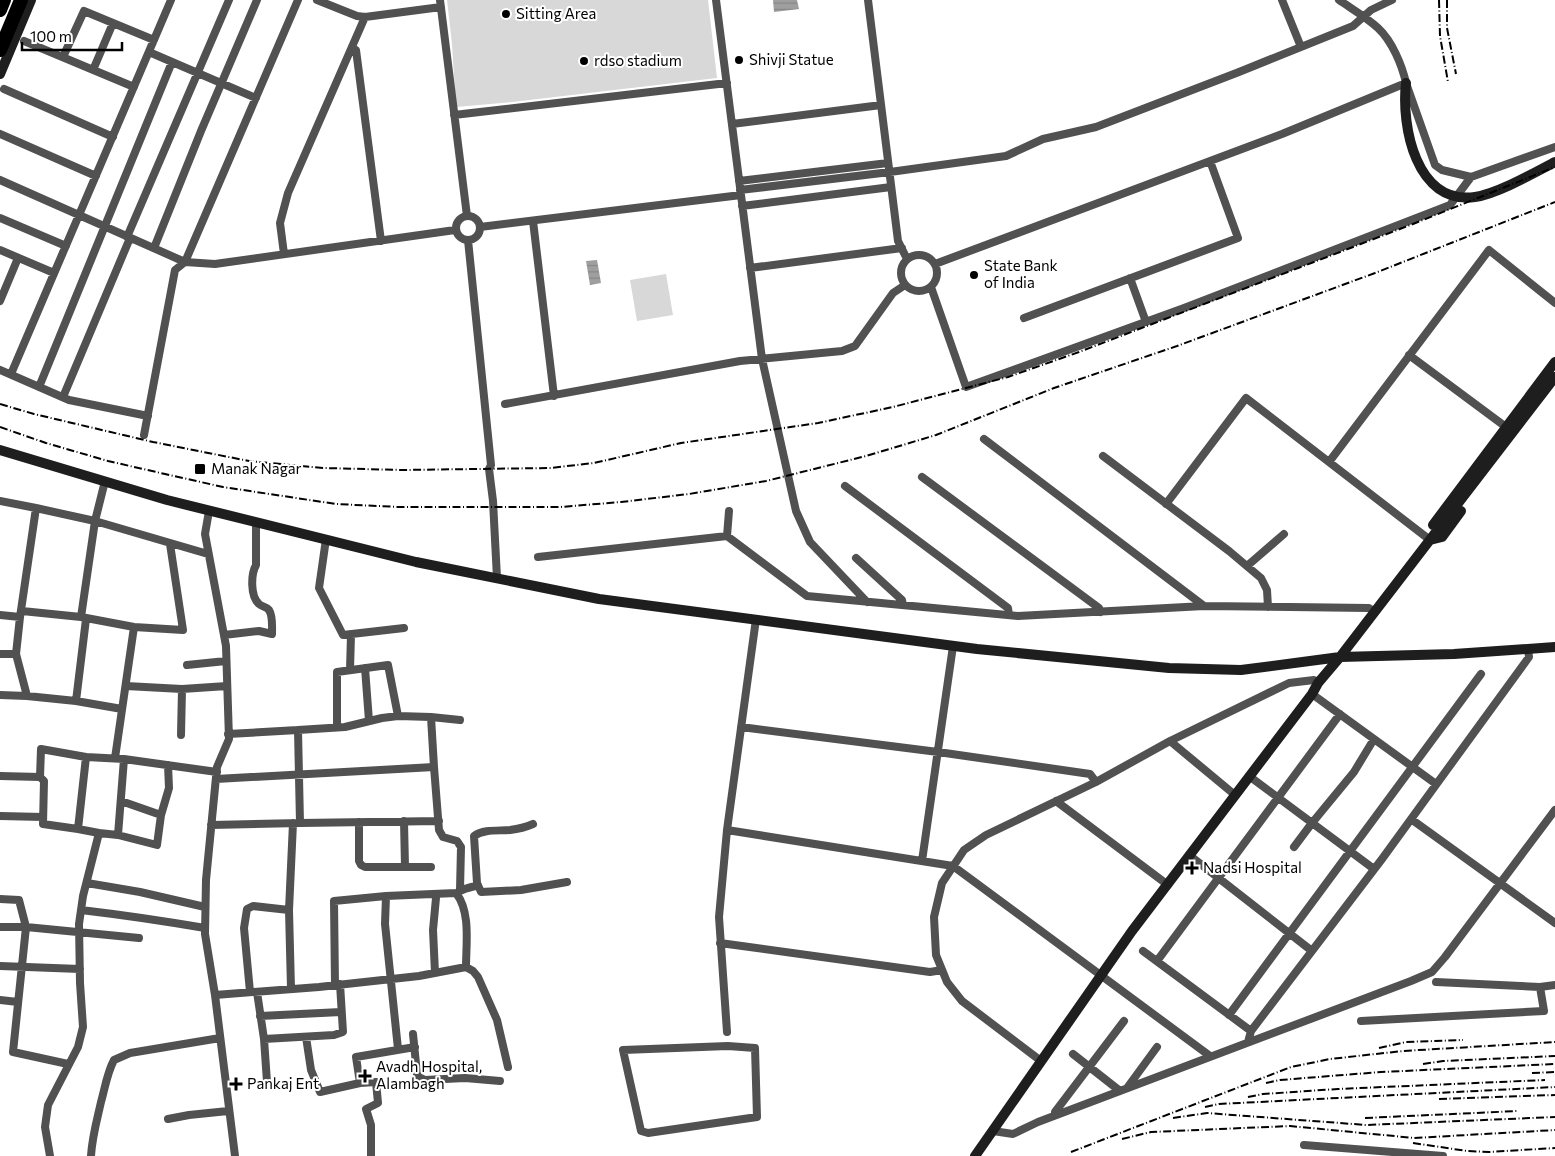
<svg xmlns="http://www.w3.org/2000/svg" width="1555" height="1156" viewBox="0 0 1555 1156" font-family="Commissioner,sans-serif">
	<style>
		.pitch { fill: #d8d8d8 }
		.water { fill: url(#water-rules) }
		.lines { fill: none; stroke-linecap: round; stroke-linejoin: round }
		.street { stroke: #515151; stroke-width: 8 }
		.secondary { stroke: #1e1e1e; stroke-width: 10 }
		.highway { stroke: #000; stroke-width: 14 }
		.rail { stroke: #000; stroke-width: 2; stroke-dasharray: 8 2.5 1 2.5; stroke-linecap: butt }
		.poi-dot { fill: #000; stroke: #fff; stroke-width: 2 }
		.labels { text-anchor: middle; stroke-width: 4; stroke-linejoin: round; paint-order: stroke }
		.poi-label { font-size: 15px; fill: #000; stroke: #fff; text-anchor: start }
	</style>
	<defs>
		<pattern id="water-rules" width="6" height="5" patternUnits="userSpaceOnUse" patternTransform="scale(1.25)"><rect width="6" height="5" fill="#9f9f9f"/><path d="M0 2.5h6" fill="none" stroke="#878787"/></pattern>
	</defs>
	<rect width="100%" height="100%" fill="#fff"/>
	<path class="pitch" d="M 447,0 L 708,0 L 717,78 L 512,102 L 456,107 L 452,44 Z
		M 666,274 L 673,315 L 637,321 L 630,280 Z"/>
	<path class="water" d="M 773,0 L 797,0 L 799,9 L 774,12 Z
		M 597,260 L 601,283 L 590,285 L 586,261 Z"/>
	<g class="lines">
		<path class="street" d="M 317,0 L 357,16 L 365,17 L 441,7
			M 440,0 L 467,216
			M 716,0 L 762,359 L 796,511 L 810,542 L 867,602
			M 868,0 L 898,241 L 907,259
			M 1282,0 L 1301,47
			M 1339,0 C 1352,9 1366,17 1378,28 C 1392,41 1402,65 1406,83 L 1435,165 L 1442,170 L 1471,177
			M 24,41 L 134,87
			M 352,48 L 356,50 L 381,241
			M 149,52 L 256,98
			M 63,57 L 84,11 L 154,40
			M 93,70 L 113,23
			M 4,89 L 113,137
			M 454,115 L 727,83
			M 732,124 L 881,105
			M 0,134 L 96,176
			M 0,180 L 185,262 L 215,264 L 455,230
			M 739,181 L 888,163
			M 740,190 L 890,172 L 1006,156 L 1043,139 L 1096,127 L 1239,72 L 1353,26 L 1371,10 L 1392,0
			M 742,206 L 891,187
			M456 228a12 12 0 1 1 24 0a12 12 0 1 1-24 0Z
			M 0,218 L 66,246
			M 533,221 L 554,396
			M 480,227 L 741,195
			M 127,237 L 229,0
			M 468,240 L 491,465 L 489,469 L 493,501 L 497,578
			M 154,248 L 201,131 L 257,0
			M 0,250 L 54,273
			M 284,254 L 280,223 L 288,193 L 365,17
			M901 273a18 18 0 1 1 36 0a18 18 0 1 1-36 0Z
			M 935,264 L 1282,134 L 1406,83
			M 750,268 L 902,248
			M 1130,278 L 1146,322
			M 931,287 L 966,387 L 1184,308 L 1450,205 L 1471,177 L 1555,147
			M 0,301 L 18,258
			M 1024,318 L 1238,238 L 1210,161
			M 1409,355 L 1506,427
			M 0,370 L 69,400 L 148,416
			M 11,374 L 171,0
			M 39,387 L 172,62
			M 63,397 L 130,238
			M 505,404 L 740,361 L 842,351 L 855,346 L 893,293 L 905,285
			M 144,435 L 175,270 L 185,262 L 298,0
			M 984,439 L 1204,606
			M 1103,456 L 1229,551 L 1261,578 L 1267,590 L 1268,607
			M 1329,462 L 1489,250 L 1555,303
			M 922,477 L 1099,608 L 1101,612
			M 105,481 L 95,521 L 81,617 L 134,627 L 183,630 L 170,544
			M 845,486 L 1008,608 L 1009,615
			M 0,501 L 36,508
			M 1166,504 L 1246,398 L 1430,540
			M 209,511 L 205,534 L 226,646 L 229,739 L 217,767 L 206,880 L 205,934 L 215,995 L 235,1156
			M 727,536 L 729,511
			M 326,539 L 319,588 L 343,635 L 404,628
			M 538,557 L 727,536 L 807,596 L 1018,616 L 1204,606 L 1369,608 L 1375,612
			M 856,558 L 902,600 L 903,605
			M 1247,566 L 1284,534
			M 22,611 L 81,617
			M 0,615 L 20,617
			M 224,635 L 259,631 L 272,634 C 272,626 273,616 269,610 C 266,606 262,607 259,604 C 250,596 251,574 256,565 L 256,522
			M 0,654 L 16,654
			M 187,665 L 226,661
			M 365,668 L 369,721
			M 350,670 L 351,634
			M 126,686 L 182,689
			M 1312,694 L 1436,784
			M 0,695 L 27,696
			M 76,701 L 86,619
			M 122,709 L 76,701 L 27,696 L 16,654 L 20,617 L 36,508 L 95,521 L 208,554
			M 337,727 L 337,672 L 388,665 L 398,716
			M 741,727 L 938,752 L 1090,774 L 1096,782
			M 298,730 L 345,727 L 382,718 L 398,716 L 431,717
			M 181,735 L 182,689 L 227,686
			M 1170,741 L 1235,795
			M 115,758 L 134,627
			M 434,767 L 439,830 L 443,837 L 457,841 L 461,847 L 460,890
			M 0,776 L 40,777
			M 1249,776 L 1374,869
			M 216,779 L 434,767 L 431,717 L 460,720
			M 1056,801 L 1168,885
			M 161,815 L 169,788 L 168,765
			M 0,816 L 43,817
			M 1411,819 L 1555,923
			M 404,821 L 405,867
			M 359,822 L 359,861 L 361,865 L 365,867 L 431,867
			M 300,823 L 439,821
			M 533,824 C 526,827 518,829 510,830 C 498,831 484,829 474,836 L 477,883 L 481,892 L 521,890 L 567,882
			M 211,825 L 300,823 L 298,730 L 228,734
			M 78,829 L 43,824 L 44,781 L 40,777 L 41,749 L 86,757
			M 727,830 L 953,866 L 1210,1056
			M 99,833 L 78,829 L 86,757 L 124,759
			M 118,835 L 157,845 L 161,815 L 121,801
			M 1294,847 L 1312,823 L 1354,772 L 1374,739
			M 1189,855 L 1312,951
			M 922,861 L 953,646
			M 87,883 L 140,892 L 205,907
			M 457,893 C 462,888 471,888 478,885
			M 386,896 L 385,924 L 398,1049
			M 0,899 L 19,900 L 26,927 L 139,938
			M 81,910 C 123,915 164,921 205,928
			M 0,927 L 26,927 L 13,1052 L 68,1064
			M 720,943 L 930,972 L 942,970
			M 1143,951 L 1251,1031
			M 1157,961 L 1340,714
			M 0,966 L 80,969
			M 435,973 L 433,930 L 436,898
			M 1436,982 L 1540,987
			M 335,985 L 334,901 L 386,896 L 456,893 C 471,912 466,944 466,967
			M 291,989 L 289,910 L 293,823
			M 250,992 L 244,928 L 247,909 L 253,906 L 289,910
			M 257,992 L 264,1039 L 334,1035 L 343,1032 L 340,984
			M 215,995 L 319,987 L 419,976 L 466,967 L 473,971 L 478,977 L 497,1020 L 508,1067
			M 0,1000 L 18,1002
			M 1229,1015 L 1481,674
			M 260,1016 L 341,1012
			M 1361,1021 L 1544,1011 L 1540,987 L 1555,985
			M 727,1032 L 719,917 L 727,830 L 756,619
			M 413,1034 L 417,1074 L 419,1077 L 425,1080 L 465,1078 L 500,1081
			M 306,1037 L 311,1070 L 320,1092 L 360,1083 L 376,1082 L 378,1103 L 366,1109 L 371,1125 L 371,1156
			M 264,1039 L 267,1082
			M 1248,1042 L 1251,1031 L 1382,859 L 1529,657 L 1528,649
			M 728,1046 L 755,1048 L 757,1117 L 648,1133 L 641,1131 L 623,1050 Z
			M 1073,1054 L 1120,1091
			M 1041,1061 L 962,1001 L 947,982 L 936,955 L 934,917 L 942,883 L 964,850 L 986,835 L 1096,782 L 1170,741 L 1289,683 L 1314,680 L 1318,683
			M 360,1083 L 356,1057 L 415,1047
			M 1127,1088 L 1157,1047
			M 1056,1115 L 1055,1112 L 1124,1021
			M 168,1119 L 189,1115 L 228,1111
			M 993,1131 L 1013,1134 L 1038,1122 L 1411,981 L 1432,972 L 1445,957 L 1555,810
			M 1304,1145 L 1443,1156
			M 50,1156 L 45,1127 L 48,1105 L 78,1047 L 83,1027 L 80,983 L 79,924 L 83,896 L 99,833 L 118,835 L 124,759 L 217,772
			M 91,1156 C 92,1137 97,1120 101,1102 C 105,1088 107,1073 114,1060 L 130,1053 L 220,1038"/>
		<path class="secondary" d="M 0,74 L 31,0
			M 1406,83 C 1401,126 1416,205 1475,197 C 1497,194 1534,173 1555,162
			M 0,450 L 167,500 L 416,562 L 599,599 L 977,649 L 1169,668 L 1241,670 L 1340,657 L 1454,654 L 1555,647
			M 1433,525 L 1555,362
			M 1430,540 L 1442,537 L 1461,511
			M 975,1156 L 1132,931 L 1312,694 L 1318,683 L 1340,657 L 1555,377"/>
		<path class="highway" d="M 0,10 L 4,0
			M 0,50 L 21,0"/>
		<path class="rail" d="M 1439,0 L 1440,36 L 1448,82
			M 1447,0 L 1447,28 L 1456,74
			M 0,404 L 34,414 L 153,442 L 249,461 L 323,468 L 402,470 L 550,468 L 594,463 L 681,443 L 818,423 L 893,407 L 1008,377 L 1079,352 L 1413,224 L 1555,167
			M 0,427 L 46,443 L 108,461 L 165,474 L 223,487 L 336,504 L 399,507 L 560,507 L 621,502 L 689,494 L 766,481 L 866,456 L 936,435 L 1054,388 L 1177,346 L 1375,273 L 1555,202
			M 1379,1048 L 1406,1042 L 1463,1040
			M 1423,1064 L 1443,1061 L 1555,1056
			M 1532,1073 L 1555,1072
			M 1266,1083 L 1280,1080 L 1381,1072 L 1555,1064
			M 1248,1097 L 1263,1094 L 1338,1089 L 1545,1080
			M 1439,1099 L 1555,1095
			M 1205,1107 L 1219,1104 L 1555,1087
			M 1173,1118 L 1207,1113 L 1366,1125 L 1555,1117
			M 1365,1118 L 1518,1111
			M 1122,1139 L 1151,1132 L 1290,1126 L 1414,1138 L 1555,1130
			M 1413,1143 L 1467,1151 L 1489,1152 L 1555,1148
			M 1071,1152 L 1291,1067 L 1330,1059 L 1403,1051 L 1555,1042"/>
	</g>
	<g class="poi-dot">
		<circle cx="506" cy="14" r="5"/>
		<circle cx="739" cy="60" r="5"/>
		<circle cx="584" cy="61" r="5"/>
		<circle cx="974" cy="275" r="5"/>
		<rect x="194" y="463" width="12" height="12" rx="2.5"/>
		<path d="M1189.5 860.5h5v5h5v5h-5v5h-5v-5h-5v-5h5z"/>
		<path d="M362.5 1068.5h5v5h5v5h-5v5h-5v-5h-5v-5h5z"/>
		<path d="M233.5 1076.5h5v5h5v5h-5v5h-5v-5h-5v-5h5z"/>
	</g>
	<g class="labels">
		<g class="poi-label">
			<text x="516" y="19">Sitting Area</text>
			<text x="749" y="65">Shivji Statue</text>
			<text x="594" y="66">rdso stadium</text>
			<text x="984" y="271">State Bank<tspan x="984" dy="17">of India</tspan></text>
			<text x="211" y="474">Manak Nagar</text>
			<text x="1203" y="873">Nadsi Hospital</text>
			<text x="376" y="1072">Avadh Hospital,<tspan x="376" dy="17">Alambagh</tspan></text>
			<text x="247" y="1089">Pankaj Ent</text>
		</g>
	</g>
	<path d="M22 42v8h100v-8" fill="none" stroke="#000000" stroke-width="2.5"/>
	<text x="30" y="42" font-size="15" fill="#000000" stroke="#ffffff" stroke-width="4" paint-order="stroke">100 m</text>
</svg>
